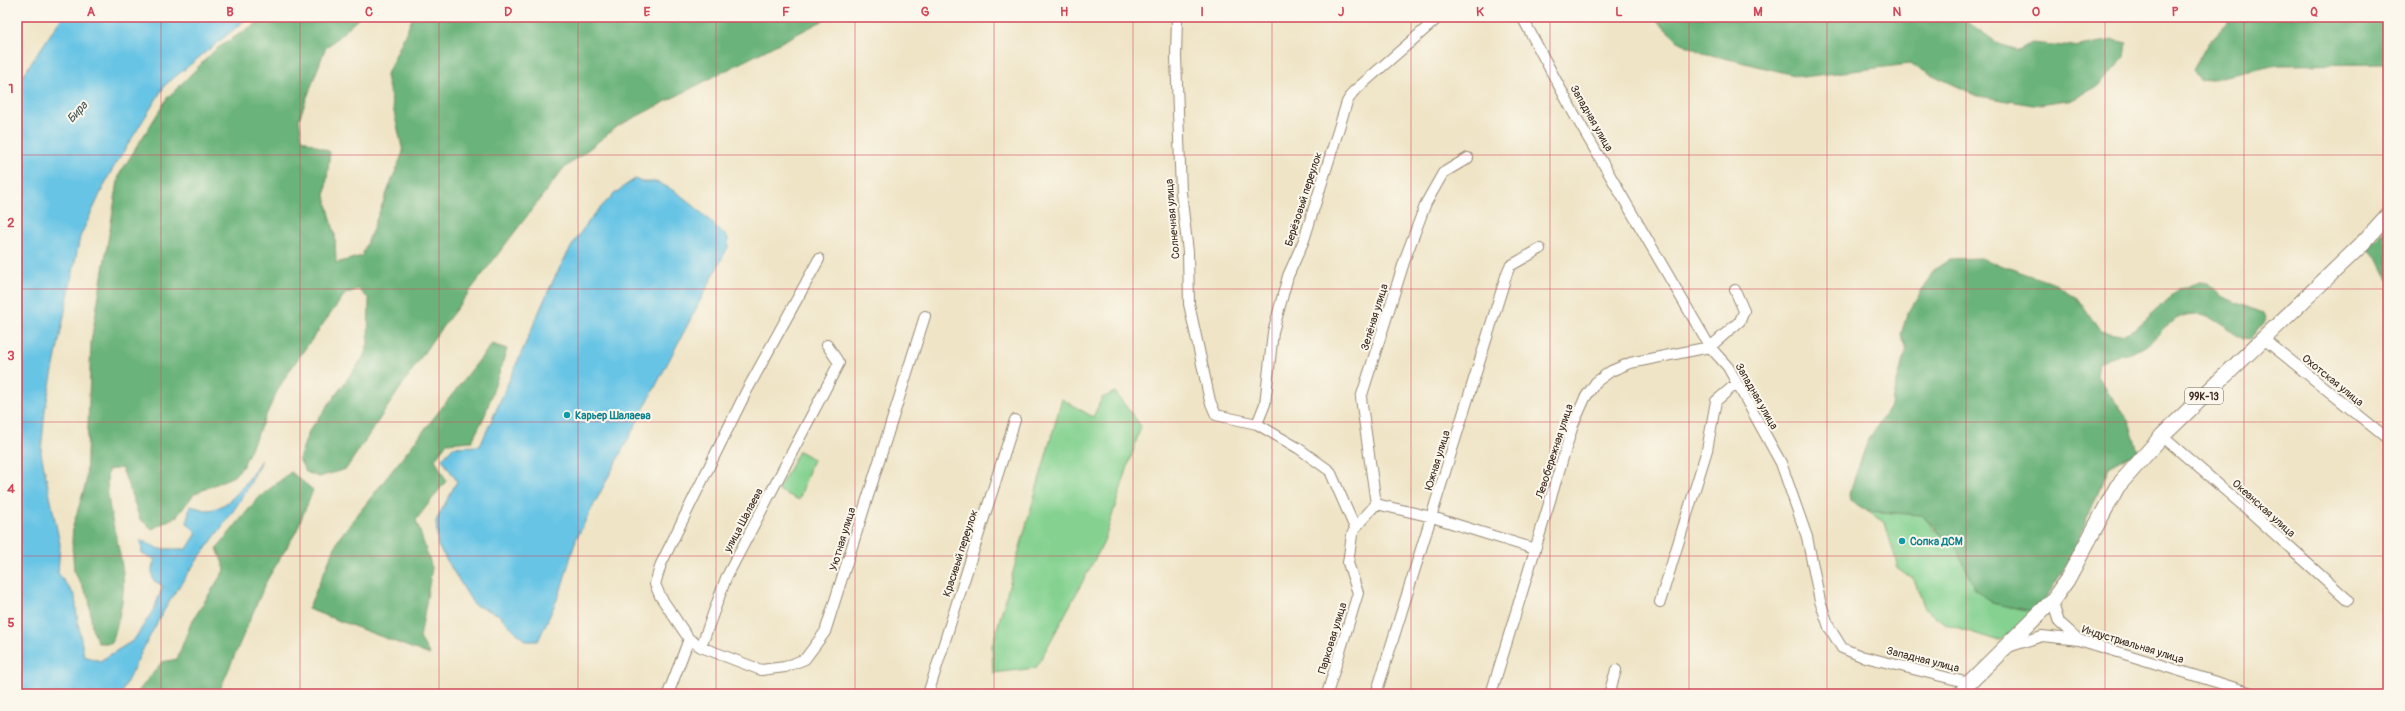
<svg xmlns="http://www.w3.org/2000/svg" width="2405" height="711" viewBox="0 0 2405 711" font-family="Pangolin,sans-serif">
	<style>
		.green { fill: #84d190; stroke: #607e57 }
		.forest { fill: #6bb37a; stroke: #536e4c }
		.water { fill: #67c4e5; stroke: #517782 }
		.lines { fill: none; stroke-linecap: round; stroke-linejoin: round }
		.street-casing { stroke: #958772; stroke-width: 12 }
		.primary-casing { stroke: #958772; stroke-width: 17 }
		.street { stroke: #fff; stroke-width: 10 }
		.primary { stroke: #fff; stroke-width: 15 }
		.grid { fill: none; stroke: #d1495b; stroke-width: 1; stroke-opacity: 0.55 }
		.culture-dot { fill: #0f9aa8; stroke: #fbf7ec; stroke-width: 1.5 }
		.labels { text-anchor: middle; stroke-width: 4; stroke-linejoin: round; paint-order: stroke }
		.shield { fill: #fbf7ec; stroke: #75685c; stroke-width: 1 }
		.shield-label { font-size: 10px; font-weight: bold; fill: #3b2a1e }
		.street-label { font-size: 11px; fill: #3b2a1e; stroke: #fbf7ec }
		.culture-label { font-size: 11px; font-weight: bold; fill: #0d838f; stroke: #fbf7ec; text-anchor: start }
		.water-label { font-size: 12px; font-style: italic; fill: #48585a; stroke: #fbf7ec }
		.neatline { fill: none; stroke: #d1495b; stroke-width: 1.5 }
		.grid-label { font-size: 13px; text-anchor: middle; font-weight: bold; fill: #d1495b }
	</style>
	<rect width="100%" height="100%" fill="#fbf7ec"/>
	<filter id="ink" filterUnits="userSpaceOnUse"><feTurbulence type="fractalNoise" baseFrequency=".025" numOctaves="2"/><feDisplacementMap in="SourceGraphic" scale="8" xChannelSelector="R" yChannelSelector="G"/><feConvolveMatrix kernelMatrix="1 2 1 2 8 2 1 2 1" color-interpolation-filters="sRGB"/></filter>
	<filter id="wash" filterUnits="userSpaceOnUse"><feTurbulence type="fractalNoise" baseFrequency=".012" numOctaves="4" result="noise"/><feDisplacementMap in="SourceGraphic" scale="16" xChannelSelector="R" yChannelSelector="G"/><feGaussianBlur stdDeviation="0.9" result="paint"/><feColorMatrix in="noise" values="0 0 0 0 0 0 0 0 0 0 0 0 0 0 0 0 0 1.4 0 .05"/><feComposite in="paint" operator="in"/></filter>
	<g filter="url(#wash)">
		<rect width="100%" height="100%" fill="#efe4c6"/>
		<path class="green" d="M 1115,392 L 1141,426 L 1103,544 L 1036,668 L 993,673 L 992,646 L 1062,399 L 1093,417 L 1102,398 Z
			M 799,451 L 813,459 L 799,500 L 778,490 Z
			M 1867,511 L 1922,515 L 1934,529 L 1950,542 L 1959,552 L 1975,589 L 1992,603 L 2037,612 L 2000,641 L 1946,624 L 1930,613 L 1924,606 L 1914,580 L 1898,568 L 1885,523 Z"/>
		<path class="forest" d="M 266,17 L 360,17 L 325,49 L 299,119 L 302,139 L 330,152 L 325,196 L 335,235 L 336,263 L 362,256 L 403,152 L 386,76 L 413,17 L 830,17 L 618,126 L 562,170 L 431,342 L 346,469 L 319,477 L 306,472 L 299,459 L 309,431 L 363,358 L 368,344 L 369,299 L 358,289 L 345,294 L 294,364 L 278,389 L 243,466 L 234,476 L 194,494 L 177,516 L 152,529 L 140,519 L 122,468 L 108,470 C 104,504 119,539 123,573 C 125,598 119,619 112,643 L 98,643 L 92,628 L 89,599 L 74,571 L 72,542 L 73,526 L 86,483 L 91,342 L 119,175 L 168,97 L 216,49 Z
			M 1653,17 L 1944,17 L 1966,21 L 1999,44 L 2018,50 L 2032,43 L 2074,47 L 2113,40 L 2127,43 L 2125,57 L 2098,86 L 2074,99 L 2033,105 L 1978,96 L 1909,64 L 1803,77 L 1703,53 L 1679,42 Z
			M 2233,17 L 2388,17 L 2388,64 L 2278,65 L 2201,81 L 2193,70 L 2208,43 Z
			M 2388,228 L 2388,280 L 2377,258 L 2366,248 Z
			M 1980,258 L 2055,284 L 2077,298 L 2100,331 L 2121,335 L 2135,329 L 2180,289 L 2199,282 L 2208,283 L 2223,297 L 2263,313 L 2266,320 L 2250,340 L 2243,339 C 2215,321 2196,300 2165,327 C 2159,333 2150,344 2142,348 C 2127,355 2113,353 2099,363 L 2097,376 L 2129,421 L 2138,451 L 2109,467 L 2069,561 L 2037,612 L 1992,603 L 1975,589 L 1959,552 L 1922,515 L 1867,511 L 1850,500 L 1849,494 L 1868,440 L 1891,405 L 1906,348 L 1901,334 L 1907,315 L 1934,270 L 1950,259 Z
			M 492,344 L 507,349 L 485,415 L 472,441 L 447,443 L 435,459 L 446,481 L 416,520 L 432,568 L 420,638 L 430,655 L 308,609 L 339,538 Z
			M 291,472 L 313,490 L 296,532 L 267,580 L 218,694 L 136,694 L 162,662 L 177,659 L 191,623 L 225,569 L 217,548 L 257,499 Z"/>
		<path class="water" d="M 62,17 L 249,17 L 165,85 L 109,175 L 80,237 L 45,410 L 41,453 L 60,544 L 58,573 L 75,596 L 77,617 L 84,656 L 100,661 L 134,640 L 154,609 L 163,586 L 153,580 L 152,569 L 155,559 L 142,554 L 141,540 L 159,549 L 187,549 L 197,533 L 187,523 L 190,506 C 195,507 201,509 205,510 C 231,511 249,478 261,460 C 244,504 210,540 184,579 C 159,615 140,655 121,694 L 17,694 L 17,88 L 22,77 Z
			M 635,179 C 646,185 651,180 659,183 C 687,195 706,218 728,238 L 728,247 L 576,539 L 560,593 L 538,641 L 525,641 L 498,614 L 474,605 L 438,546 L 436,521 L 457,481 L 442,459 L 453,447 L 480,446 C 496,411 511,376 527,340 C 552,282 578,214 635,179 Z"/>
	</g>
	<g filter="url(#ink)">
		<g class="lines">
			<g class="street-casing">
				<path id="street" d="M 1177,17 L 1176,57 L 1181,192 L 1188,252 L 1189,304 L 1210,401 L 1216,415 L 1257,424 L 1298,448 L 1330,471 L 1355,528
					M 1522,17 L 1573,112 L 1710,347 L 1728,367 L 1781,463 L 1807,537 L 1820,601 L 1829,627 L 1842,648 L 1861,656 L 1969,683
					M 2264,339 L 2388,439
					M 1257,424 L 1265,404 L 1273,332 L 1288,276 L 1304,240 L 1347,102 L 1353,92 L 1439,17
					M 2162,436 L 2247,509 L 2348,600
					M 1376,504 L 1361,398 L 1406,256 L 1426,203 L 1443,173 L 1468,158
					M 1376,504 L 1432,517 L 1535,549
					M 2052,601 L 2059,622 L 2079,640
					M 1660,602 L 1707,450 L 1716,401 L 1737,383
					M 689,639 L 660,596 L 655,584 L 661,564 L 746,392 L 819,259
					M 701,647 L 761,670 L 785,667 L 805,659 L 825,632 L 925,316
					M 2008,647 L 2042,636 L 2079,640 L 2255,694
					M 668,694 L 689,639 L 701,647 L 726,578 L 839,363 L 827,345
					M 928,694 L 1015,420
					M 1327,694 L 1358,593 L 1348,563 L 1352,535 L 1355,528 L 1376,504
					M 1376,694 L 1507,273 L 1510,266 L 1540,249
					M 1491,694 L 1573,425 L 1585,398 L 1596,382 L 1611,371 L 1630,363 L 1710,347 L 1740,321 L 1744,311 L 1735,290
					M 1609,694 L 1616,670"/>
			</g>
			<g class="primary-casing">
				<path id="primary" d="M 1961,694 L 1969,683 L 2052,601 L 2067,580 L 2117,487 L 2162,436 L 2360,246 L 2388,215"/>
			</g>
			<use href="#street" class="street"/>
			<use href="#primary" class="primary"/>
		</g>
	</g>
	<path class="grid" d="M 161,17 L 161,694M 300,17 L 300,694M 439,17 L 439,694M 578,17 L 578,694M 716,17 L 716,694M 855,17 L 855,694M 994,17 L 994,694M 1133,17 L 1133,694M 1272,17 L 1272,694M 1411,17 L 1411,694M 1550,17 L 1550,694M 1689,17 L 1689,694M 1827,17 L 1827,694M 1966,17 L 1966,694M 2105,17 L 2105,694M 2244,17 L 2244,694M 17,155 L 2388,155M 17,289 L 2388,289M 17,422 L 2388,422M 17,556 L 2388,556"/>
	<g class="culture-dot">
		<circle cx="567" cy="415" r="4"/>
		<circle cx="1902" cy="541" r="4"/>
	</g>
	<g class="labels">
		<rect class="shield" x="2185" y="388" width="38" height="16" rx="3"/>
		<g class="shield-label">
			<text x="2204" y="400">99К-13</text>
		</g>
		<g class="street-label">
			<text transform="translate(1592 118) rotate(60)" y="4">Западная улица</text>
			<text transform="translate(1303 199) rotate(-72)" y="4">Берёзовый переулок</text>
			<text transform="translate(1172 219) rotate(-95)" y="4">Солнечная улица</text>
			<text transform="translate(1374 317) rotate(-73)" y="4">Зелёная улица</text>
			<text transform="translate(2333 380) rotate(39)" y="4">Охотская улица</text>
			<text transform="translate(1757 396) rotate(60)" y="4">Западная улица</text>
			<text transform="translate(1554 451) rotate(-72)" y="4">Левобережная улица</text>
			<text transform="translate(1437 460) rotate(-73)" y="4">Южная улица</text>
			<text transform="translate(2264 508) rotate(42)" y="4">Океанская улица</text>
			<text transform="translate(743 520) rotate(-62)" y="4">улица Шалаева</text>
			<text transform="translate(842 539) rotate(-73)" y="4">Уютная улица</text>
			<text transform="translate(960 553) rotate(-72)" y="4">Красивый переулок</text>
			<text transform="translate(1332 638) rotate(-73)" y="4">Парковая улица</text>
			<text transform="translate(2133 644) rotate(17)" y="4">Индустриальная улица</text>
			<text transform="translate(1923 659) rotate(14)" y="4">Западная улица</text>
		</g>
		<g class="culture-label">
			<text x="575" y="419">Карьер Шалаева</text>
			<text x="1910" y="545">Сопка ДСМ</text>
		</g>
		<g class="water-label">
			<text transform="translate(77 112) rotate(-48)" y="4">Бира</text>
		</g>
	</g>
	<rect width="2405" height="711" fill="none" stroke="#fbf7ec" stroke-width="44"/>
	<rect x="22" y="22" width="2361" height="667" class="neatline"/>
	<g class="grid-label">
		<text x="91" y="16">A</text>
		<text x="230" y="16">B</text>
		<text x="369" y="16">C</text>
		<text x="508" y="16">D</text>
		<text x="647" y="16">E</text>
		<text x="786" y="16">F</text>
		<text x="925" y="16">G</text>
		<text x="1064" y="16">H</text>
		<text x="1202" y="16">I</text>
		<text x="1341" y="16">J</text>
		<text x="1480" y="16">K</text>
		<text x="1619" y="16">L</text>
		<text x="1758" y="16">M</text>
		<text x="1897" y="16">N</text>
		<text x="2036" y="16">O</text>
		<text x="2175" y="16">P</text>
		<text x="2314" y="16">Q</text>
		<text x="11" y="93">1</text>
		<text x="11" y="227">2</text>
		<text x="11" y="360">3</text>
		<text x="11" y="493">4</text>
		<text x="11" y="627">5</text>
	</g>
</svg>
